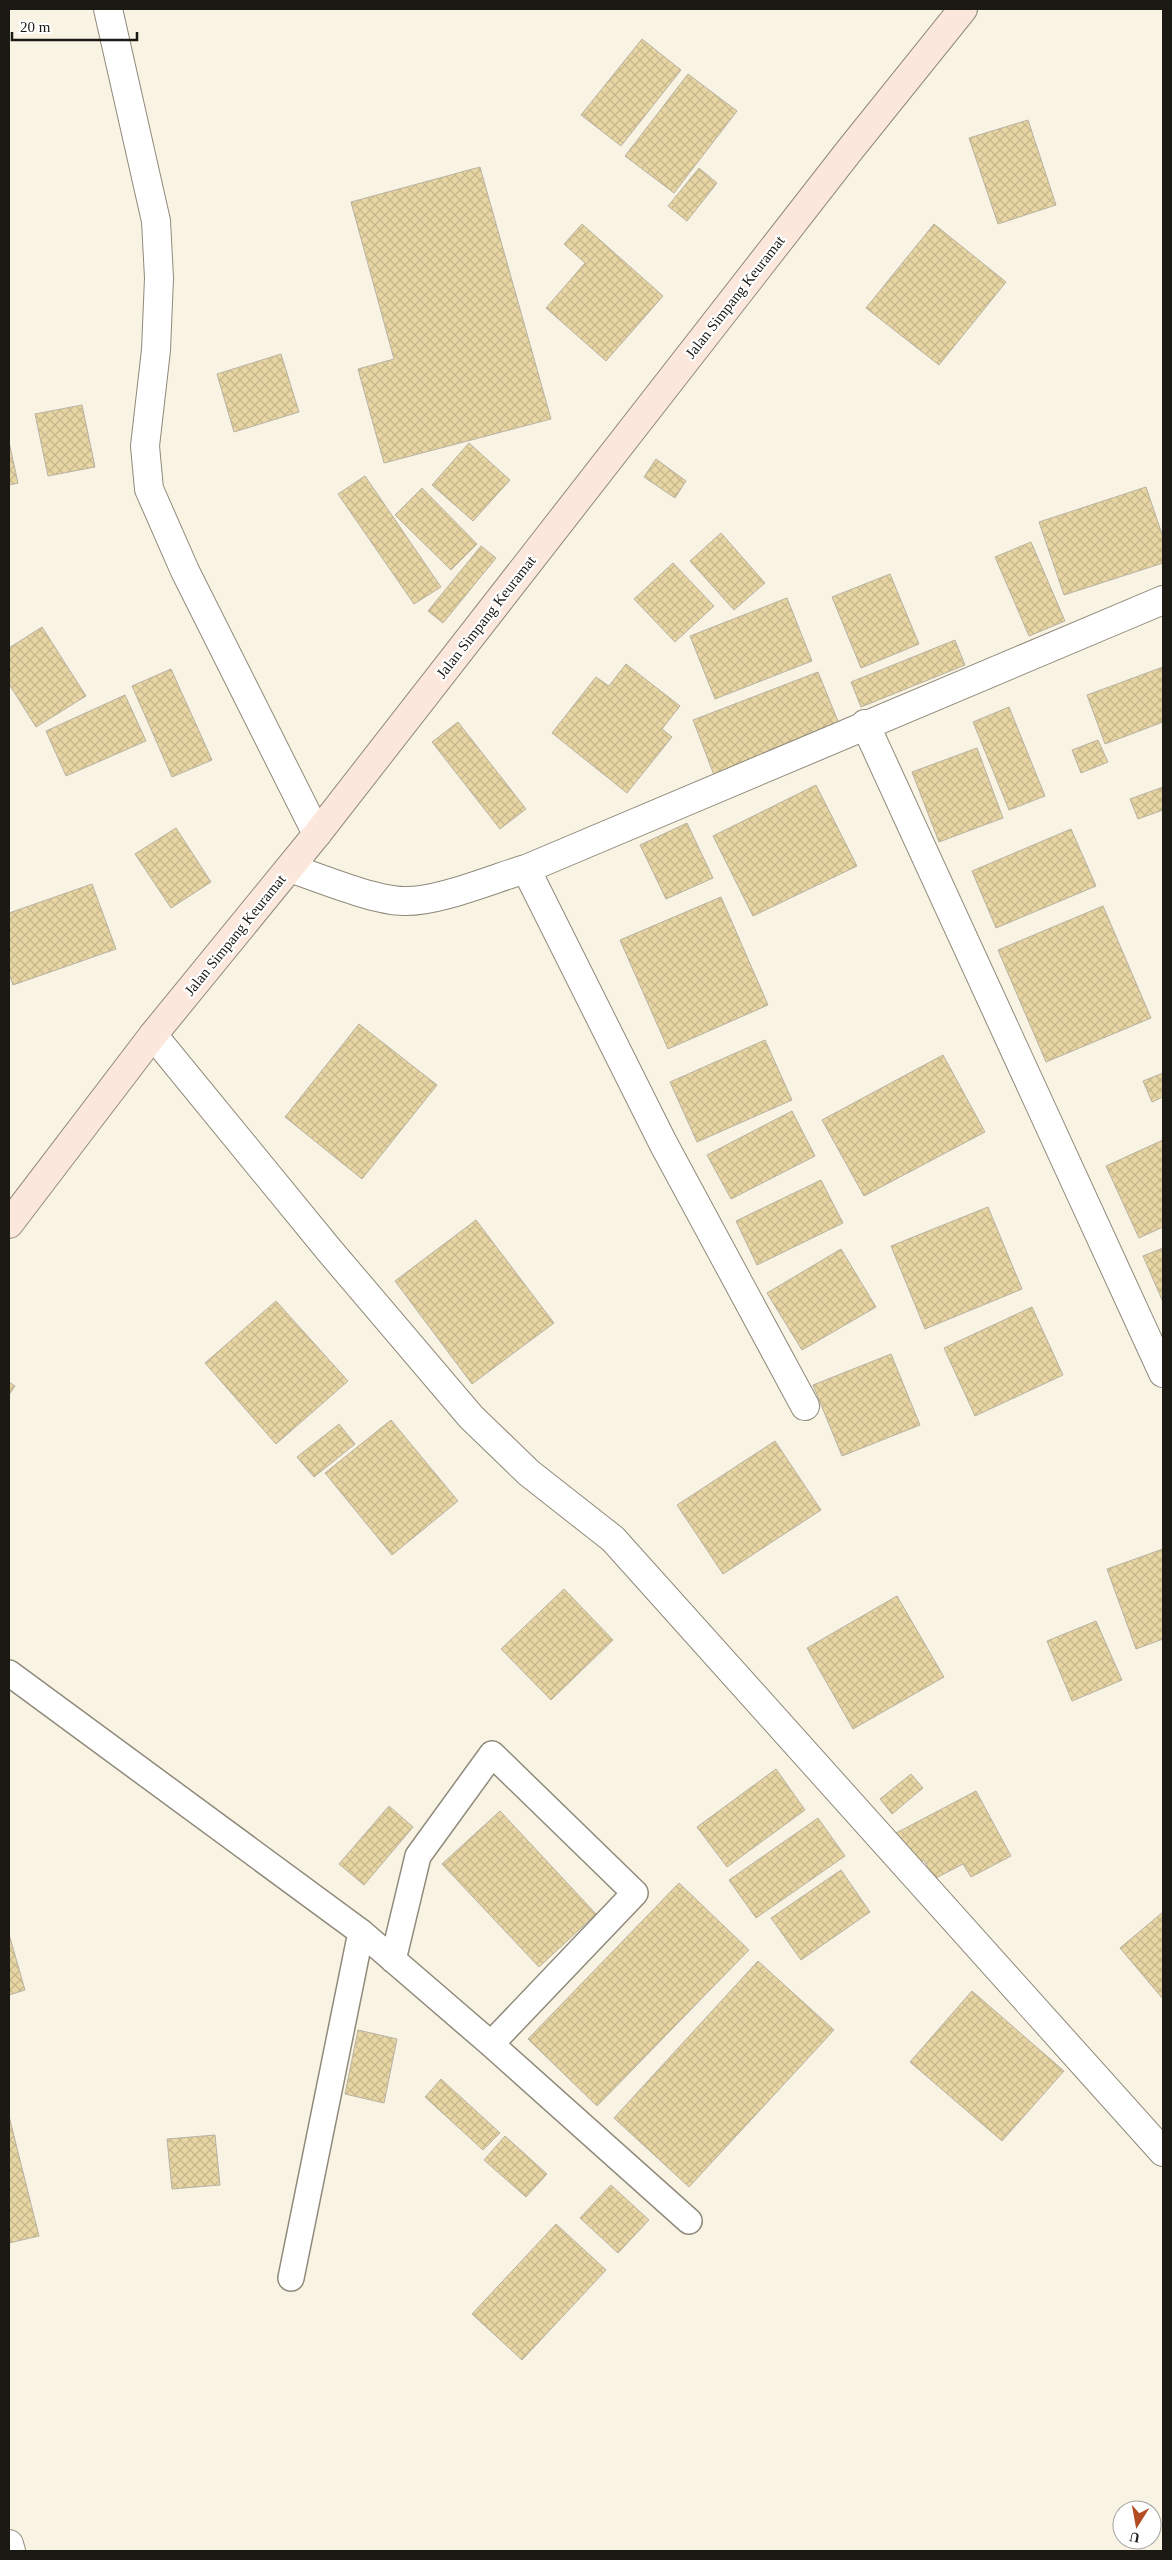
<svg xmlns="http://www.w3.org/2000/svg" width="1172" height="2560" viewBox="0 0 1172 2560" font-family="Georgia,serif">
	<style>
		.building { fill: url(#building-cross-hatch); stroke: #b9b3a4 }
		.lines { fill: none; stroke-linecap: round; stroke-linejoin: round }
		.lane-casing { stroke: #908a7c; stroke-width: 28 }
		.street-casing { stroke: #908a7c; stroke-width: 30 }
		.secondary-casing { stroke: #908a7c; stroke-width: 30 }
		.lane { stroke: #fff; stroke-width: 25 }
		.street { stroke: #fff; stroke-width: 28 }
		.secondary { stroke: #fce7dc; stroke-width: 28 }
		.labels { text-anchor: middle; stroke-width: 4.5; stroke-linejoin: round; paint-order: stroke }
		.street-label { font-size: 15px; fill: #1b1913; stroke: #fff }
	</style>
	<defs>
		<pattern id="building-cross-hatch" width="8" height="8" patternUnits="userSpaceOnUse" patternTransform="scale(1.25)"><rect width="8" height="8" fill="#e7d5a4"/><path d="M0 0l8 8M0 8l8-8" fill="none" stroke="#c6b68c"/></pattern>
	</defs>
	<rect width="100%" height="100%" fill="#f9f3e3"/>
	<path class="building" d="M 642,39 L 681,70 L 621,146 L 581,115 Z
		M 688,74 L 737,111 L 674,193 L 625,156 Z
		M 1028,120 L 1056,205 L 998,224 L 969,138 Z
		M 480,167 L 551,419 L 384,463 L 358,369 L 394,359 L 351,202 Z
		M 699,168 L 717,183 L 687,221 L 668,206 Z
		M 582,224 L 663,296 L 606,361 L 546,308 L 585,263 L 564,244 Z
		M 934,224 L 1006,282 L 939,365 L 866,308 Z
		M 281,354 L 299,412 L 234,432 L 217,374 Z
		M 82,405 L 95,467 L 48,476 L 35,414 Z
		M 9,442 L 18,483 L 9,485 Z
		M 469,443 L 510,480 L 473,521 L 432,485 Z
		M 656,459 L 686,481 L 675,498 L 644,477 Z
		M 365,476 L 441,587 L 414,604 L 338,494 Z
		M 1146,487 L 1163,537 L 1163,563 L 1064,595 L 1039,522 Z
		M 422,488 L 477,544 L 451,570 L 395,515 Z
		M 721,533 L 765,583 L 734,610 L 690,561 Z
		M 1031,542 L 1065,621 L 1029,636 L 995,557 Z
		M 481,546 L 496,558 L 443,623 L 428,611 Z
		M 673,563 L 714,606 L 675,642 L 634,599 Z
		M 890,574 L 919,644 L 861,668 L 832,597 Z
		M 787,598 L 812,661 L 715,699 L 690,636 Z
		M 42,627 L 86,696 L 36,727 L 9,684 L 9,648 Z
		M 955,640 L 965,665 L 861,707 L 851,682 Z
		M 626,664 L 680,706 L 662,729 L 672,737 L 627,793 L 552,733 L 596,677 L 609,686 Z
		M 1163,667 L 1163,722 L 1105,744 L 1087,695 Z
		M 171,669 L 212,760 L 172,777 L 132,686 Z
		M 818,672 L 840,726 L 714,775 L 693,720 Z
		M 125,695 L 146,741 L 66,776 L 46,731 Z
		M 1009,707 L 1045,796 L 1009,810 L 973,722 Z
		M 458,722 L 526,809 L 500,829 L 432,742 Z
		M 1098,740 L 1108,762 L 1081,773 L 1072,750 Z
		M 977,748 L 1003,818 L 939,842 L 912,772 Z
		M 816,785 L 857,866 L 753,916 L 713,836 Z
		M 1163,787 L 1163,810 L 1138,819 L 1130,799 Z
		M 687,823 L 713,878 L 666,899 L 640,845 Z
		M 176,828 L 211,882 L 171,908 L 135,854 Z
		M 1071,829 L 1096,886 L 996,928 L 972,871 Z
		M 92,884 L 116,949 L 13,985 L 9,974 L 9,913 Z
		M 721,897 L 768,1005 L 668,1049 L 620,940 Z
		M 1103,906 L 1151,1018 L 1046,1062 L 998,950 Z
		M 359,1024 L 437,1085 L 362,1179 L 285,1117 Z
		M 765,1040 L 792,1100 L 697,1142 L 670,1082 Z
		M 943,1055 L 985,1132 L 864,1196 L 822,1120 Z
		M 1163,1073 L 1163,1097 L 1152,1102 L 1143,1081 Z
		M 792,1111 L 815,1156 L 731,1199 L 707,1155 Z
		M 1163,1140 L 1163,1227 L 1139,1238 L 1106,1166 Z
		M 821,1180 L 843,1223 L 757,1265 L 736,1221 Z
		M 988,1207 L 1022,1289 L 925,1329 L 891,1246 Z
		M 476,1220 L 554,1323 L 472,1384 L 395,1281 Z
		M 1163,1248 L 1163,1302 L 1143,1256 Z
		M 841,1249 L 876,1307 L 802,1350 L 767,1293 Z
		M 276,1301 L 348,1381 L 276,1444 L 205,1363 Z
		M 1032,1307 L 1063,1375 L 975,1416 L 944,1348 Z
		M 891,1354 L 920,1425 L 842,1456 L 813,1385 Z
		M 9,1382 L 15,1386 L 9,1395 Z
		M 391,1420 L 458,1501 L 392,1555 L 325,1473 Z
		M 339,1424 L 355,1444 L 314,1477 L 297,1457 Z
		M 775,1441 L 821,1510 L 723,1574 L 677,1505 Z
		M 1163,1549 L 1163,1639 L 1136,1649 L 1107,1569 Z
		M 564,1589 L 613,1640 L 551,1700 L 501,1649 Z
		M 897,1596 L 944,1677 L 853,1729 L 807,1648 Z
		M 1096,1621 L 1122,1680 L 1072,1701 L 1047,1641 Z
		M 776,1769 L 805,1810 L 727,1867 L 697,1827 Z
		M 911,1774 L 923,1788 L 892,1814 L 880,1799 Z
		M 976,1791 L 1011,1856 L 971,1877 L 963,1864 L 934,1879 L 924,1860 L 913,1865 L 896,1833 Z
		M 389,1806 L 413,1827 L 364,1885 L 339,1864 Z
		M 500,1811 L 596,1914 L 539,1967 L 442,1864 Z
		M 818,1818 L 845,1856 L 756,1918 L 729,1880 Z
		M 841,1870 L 870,1912 L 801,1960 L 771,1918 Z
		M 679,1883 L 749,1950 L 597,2106 L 528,2039 Z
		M 1163,1912 L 1163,1999 L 1120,1948 Z
		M 9,1934 L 25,1990 L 9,1995 Z
		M 758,1961 L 834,2030 L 689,2187 L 614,2118 Z
		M 972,1991 L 1064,2071 L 1002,2141 L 910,2062 Z
		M 358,2030 L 397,2039 L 384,2103 L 345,2094 Z
		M 441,2079 L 500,2133 L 483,2150 L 425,2097 Z
		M 9,2116 L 39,2236 L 9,2243 Z
		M 215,2135 L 220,2185 L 172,2189 L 167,2139 Z
		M 505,2136 L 547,2174 L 526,2197 L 484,2160 Z
		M 611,2185 L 649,2220 L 618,2253 L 580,2218 Z
		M 556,2224 L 606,2270 L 522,2360 L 472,2314 Z"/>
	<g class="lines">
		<g class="lane-casing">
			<path id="lane" d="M 9,1673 L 361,1932 L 491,2044 L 689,2221
				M 393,1960 L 418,1856 L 492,1754 L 635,1893 L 491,2044
				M 291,2278 L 361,1932"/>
		</g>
		<g class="street-casing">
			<path id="street" d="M 108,9 L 156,221 L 159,278 L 156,350 L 145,446 L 149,489 L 185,571 L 317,834
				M 865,724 L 1163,1373
				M 290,868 C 319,878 375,901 404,901 C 438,902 492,879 526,869 L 1163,600
				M 526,869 L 663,1143 L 805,1406
				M 153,1035 L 329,1250 L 471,1417 L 529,1473 L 613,1539 L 1163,2152
				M 9,2544 L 11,2551"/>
		</g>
		<g class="secondary-casing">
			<path id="secondary" d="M 9,1224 L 153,1035 L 317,834 L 849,151 L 963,9"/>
		</g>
		<use href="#lane" class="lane"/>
		<use href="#street" class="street"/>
		<use href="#secondary" class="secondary"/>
	</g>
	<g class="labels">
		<g class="street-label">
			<text transform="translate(735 297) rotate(-52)" y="5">Jalan Simpang Keuramat</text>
			<text transform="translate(486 617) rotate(-52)" y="5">Jalan Simpang Keuramat</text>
			<text transform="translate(235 935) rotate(-51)" y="5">Jalan Simpang Keuramat</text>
		</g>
	</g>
	<rect width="1172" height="2560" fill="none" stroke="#1b1913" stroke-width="20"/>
	<g transform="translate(1137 2525) rotate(191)"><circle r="24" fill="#ffffff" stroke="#a4a3a1"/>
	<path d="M0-4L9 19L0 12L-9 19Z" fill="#b24c22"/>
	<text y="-8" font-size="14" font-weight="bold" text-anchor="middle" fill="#1b1913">U</text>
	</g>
	<path d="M12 32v8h125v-8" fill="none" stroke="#1b1913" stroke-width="2.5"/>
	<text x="20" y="32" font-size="15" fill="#1b1913" stroke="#ffffff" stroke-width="4" paint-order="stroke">20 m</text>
</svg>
